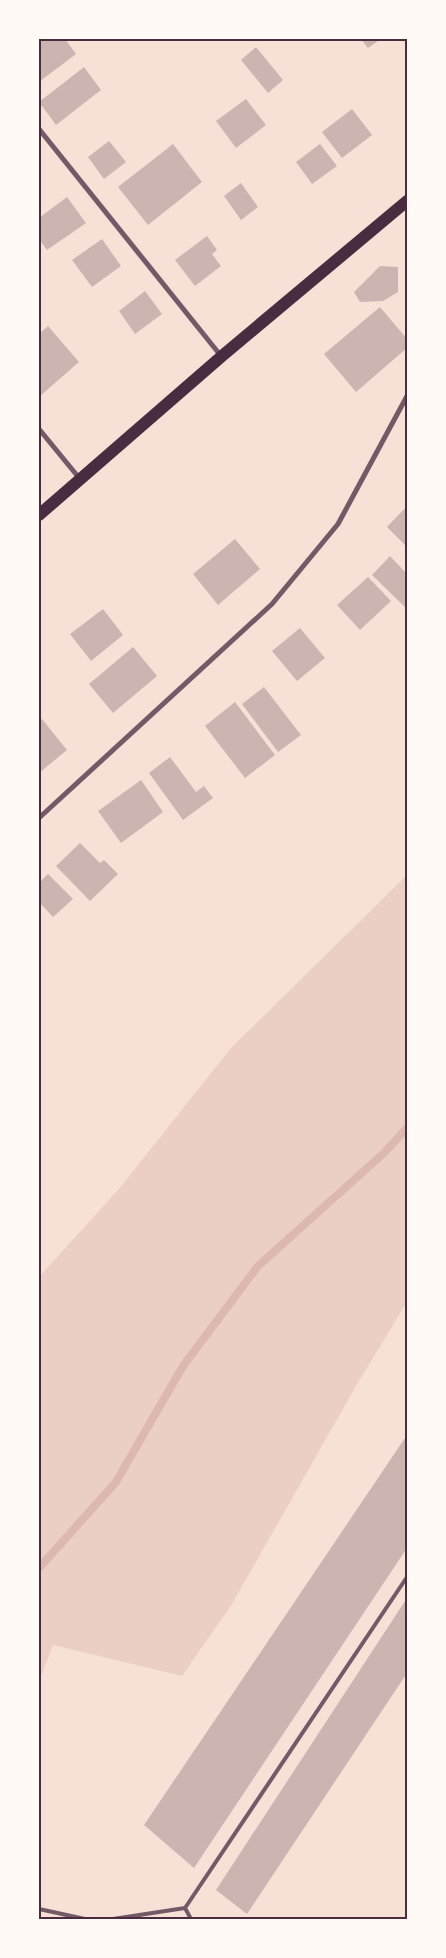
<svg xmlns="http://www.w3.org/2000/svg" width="446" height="1958" viewBox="0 0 446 1958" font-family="'PT Sans',sans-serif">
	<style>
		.green { fill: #ebcfc5 }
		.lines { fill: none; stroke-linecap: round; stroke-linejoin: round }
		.stream { stroke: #dcb8b0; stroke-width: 8 }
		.building { fill: #ccb4b1 }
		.service { stroke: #755966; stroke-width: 4 }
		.minor { stroke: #755966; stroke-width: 5 }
		.primary { stroke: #4a2c40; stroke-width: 12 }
		.neatline { fill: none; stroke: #4a2c40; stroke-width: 2 }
	</style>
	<rect width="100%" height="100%" fill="#f7e1d7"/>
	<path class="green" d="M 407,875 L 407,1302 L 356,1386 L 232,1604 L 182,1676 L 53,1645 L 39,1682 L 39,1277 L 118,1190 L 231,1048 Z"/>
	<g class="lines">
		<path class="stream" d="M 39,1568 L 116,1482 L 183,1366 L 258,1266 L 384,1153 L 407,1128"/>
	</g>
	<path class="building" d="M 42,39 L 65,39 L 76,54 L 39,82 L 39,41 Z
		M 361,39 L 381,39 L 368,48 Z
		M 256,47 L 283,80 L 268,93 L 241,60 Z
		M 84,67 L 101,90 L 56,125 L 39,102 Z
		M 246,99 L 266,125 L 236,148 L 216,121 Z
		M 352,109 L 372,135 L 342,158 L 322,132 Z
		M 109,141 L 126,162 L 104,179 L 88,157 Z
		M 173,144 L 202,182 L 148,225 L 118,187 Z
		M 320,144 L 337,166 L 312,184 L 296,162 Z
		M 241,183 L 258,207 L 241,220 L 224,196 Z
		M 67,197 L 86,223 L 47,250 L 39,239 L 39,218 Z
		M 207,236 L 217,250 L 212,254 L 221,266 L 195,286 L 175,260 Z
		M 102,239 L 121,266 L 92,287 L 72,260 Z
		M 380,266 L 398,267 L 398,292 L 383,301 L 360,302 L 354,292 Z
		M 145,291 L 162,314 L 135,334 L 119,311 Z
		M 380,307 L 407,339 L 407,348 L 356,392 L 324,354 Z
		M 48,326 L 79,362 L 39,397 L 39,334 Z
		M 407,506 L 407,547 L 387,527 Z
		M 235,539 L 260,569 L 218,605 L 193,574 Z
		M 390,556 L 407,574 L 407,609 L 372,575 Z
		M 368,577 L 391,601 L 360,630 L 337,605 Z
		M 103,609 L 123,635 L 91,661 L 70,634 Z
		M 300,628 L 325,658 L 297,681 L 272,651 Z
		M 133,647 L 157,676 L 113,713 L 89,684 Z
		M 264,687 L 301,735 L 278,752 L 242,704 Z
		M 235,702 L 275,755 L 245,778 L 205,726 Z
		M 42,719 L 67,750 L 39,773 L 39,722 Z
		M 170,757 L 196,792 L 204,786 L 213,798 L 183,820 L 149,773 Z
		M 141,780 L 163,812 L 121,843 L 98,811 Z
		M 80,843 L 100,863 L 104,860 L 118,874 L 90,901 L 56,866 Z
		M 48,874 L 73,899 L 53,917 L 39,902 L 39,883 Z
		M 407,1435 L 407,1548 L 194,1868 L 144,1825 Z
		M 407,1598 L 407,1673 L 247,1914 L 216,1890 Z"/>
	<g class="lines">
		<path class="service" d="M 39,1909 L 85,1919
			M 113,1919 L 185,1908
			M 191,1919 L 185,1908 L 407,1577"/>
		<path class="minor" d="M 39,129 L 221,356
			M 39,429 L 80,479
			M 39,818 L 272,604 L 338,524 L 407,396"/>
		<path class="primary" d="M 39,515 L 222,356 L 407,201"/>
	</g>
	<rect width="446" height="1958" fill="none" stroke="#fffaf5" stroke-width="80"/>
	<rect x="40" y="40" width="366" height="1878" class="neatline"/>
</svg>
